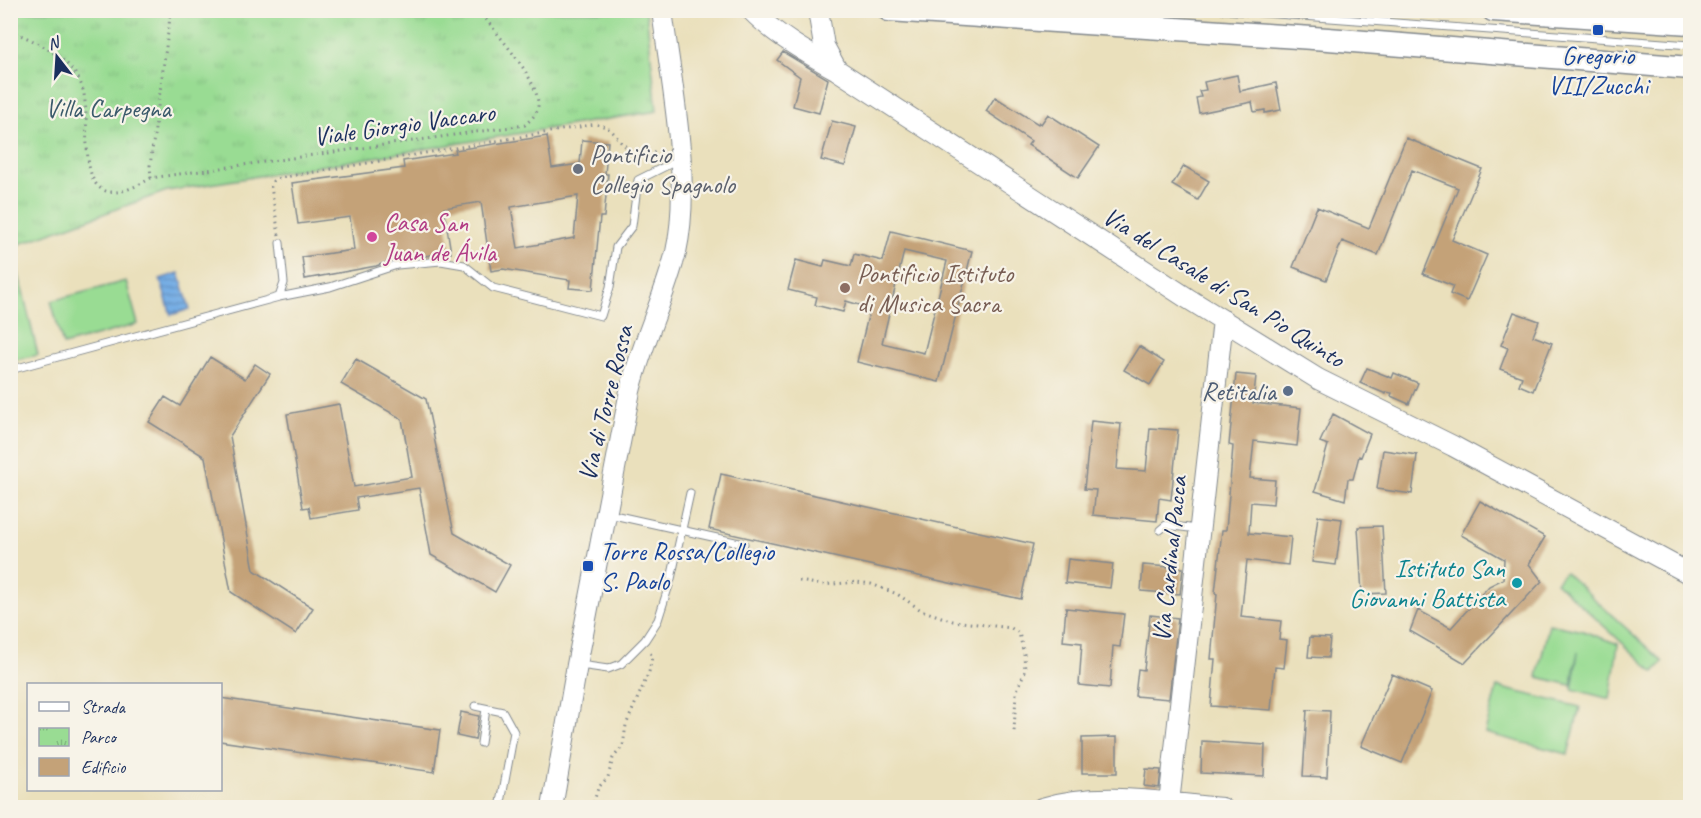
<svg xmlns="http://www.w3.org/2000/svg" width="1701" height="818" viewBox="0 0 1701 818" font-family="Caveat,sans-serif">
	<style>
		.grass { fill: #99dc93; stroke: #5a8678; stroke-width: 1.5 }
		.park { fill: url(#park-tufts); stroke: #5a8678; stroke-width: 1.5 }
		.water { fill: url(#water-rules); stroke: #486ea2; stroke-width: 1.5 }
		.building { fill: #c4a278; fill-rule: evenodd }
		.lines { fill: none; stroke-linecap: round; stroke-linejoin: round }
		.lane-casing { stroke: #82888d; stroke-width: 9 }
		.secondary-casing { stroke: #82888d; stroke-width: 22 }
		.primary-casing { stroke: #82888d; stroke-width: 25 }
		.path { stroke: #82888d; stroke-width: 3; stroke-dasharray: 1.5 4.5; stroke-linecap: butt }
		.lane { stroke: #fff; stroke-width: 7 }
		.secondary { stroke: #fff; stroke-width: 20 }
		.primary { stroke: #fff; stroke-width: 22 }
		.transit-dot { fill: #1a4fb4; stroke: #f7f3e8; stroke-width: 2 }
		.worship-dot { fill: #6b7280; stroke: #f7f3e8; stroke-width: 2 }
		.hotel-dot { fill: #d1479c; stroke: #f7f3e8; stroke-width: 2 }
		.education-dot { fill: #8d6e63; stroke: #f7f3e8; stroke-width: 2 }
		.service-dot { fill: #5c6f8a; stroke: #f7f3e8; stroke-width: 2 }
		.culture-dot { fill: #0f9aa8; stroke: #f7f3e8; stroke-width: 2 }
		.labels { text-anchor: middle; stroke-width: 4.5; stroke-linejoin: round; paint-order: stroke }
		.transit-label { font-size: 26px; fill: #164399; stroke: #f7f3e8 }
		.park-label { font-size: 26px; fill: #3a5a6b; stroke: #f7f3e8 }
		.street-label { font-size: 26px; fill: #1b2f5e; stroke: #f7f3e8 }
		.worship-label { font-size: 26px; fill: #5b616d; stroke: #f7f3e8; text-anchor: start }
		.hotel-label { font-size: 26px; fill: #b23c85; stroke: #f7f3e8; text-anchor: start }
		.education-label { font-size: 26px; fill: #785e54; stroke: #f7f3e8; text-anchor: start }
		.service-label { font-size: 26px; fill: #4e5e75; stroke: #f7f3e8; text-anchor: end }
		.culture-label { font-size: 26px; fill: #0d838f; stroke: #f7f3e8; text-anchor: end }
	</style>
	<defs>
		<pattern id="park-tufts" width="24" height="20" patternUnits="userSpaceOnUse" patternTransform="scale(1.5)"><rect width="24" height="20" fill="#99dc93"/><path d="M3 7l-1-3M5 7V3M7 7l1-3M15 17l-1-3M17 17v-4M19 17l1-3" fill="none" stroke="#83bd81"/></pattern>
		<pattern id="water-rules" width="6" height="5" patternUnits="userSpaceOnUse" patternTransform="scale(1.5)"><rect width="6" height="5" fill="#75ade5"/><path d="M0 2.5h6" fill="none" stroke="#5f8dbd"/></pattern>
	</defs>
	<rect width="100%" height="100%" fill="#f7f3e8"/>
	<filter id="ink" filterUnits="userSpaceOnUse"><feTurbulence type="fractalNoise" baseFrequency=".0167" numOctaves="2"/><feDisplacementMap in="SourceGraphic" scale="12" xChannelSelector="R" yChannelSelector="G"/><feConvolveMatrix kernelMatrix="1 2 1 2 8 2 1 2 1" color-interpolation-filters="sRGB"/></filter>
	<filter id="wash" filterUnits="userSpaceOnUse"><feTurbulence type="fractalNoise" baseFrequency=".008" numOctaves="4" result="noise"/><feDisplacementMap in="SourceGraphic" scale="24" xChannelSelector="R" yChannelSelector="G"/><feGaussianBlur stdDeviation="1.35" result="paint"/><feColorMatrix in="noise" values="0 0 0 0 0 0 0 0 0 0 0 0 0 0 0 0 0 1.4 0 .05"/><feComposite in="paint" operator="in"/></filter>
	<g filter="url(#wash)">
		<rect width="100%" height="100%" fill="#eae0bc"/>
		<path class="grass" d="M 17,267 L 38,355 L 11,361 L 11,269 Z
			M 126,281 L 138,324 L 63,345 L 51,301 Z
			M 1565,572 L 1663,662 L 1654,672 L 1556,582 Z
			M 1549,624 L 1583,631 L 1618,644 L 1610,699 L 1572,689 L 1578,652 L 1571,685 L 1537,677 Z
			M 1497,687 L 1580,707 L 1568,754 L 1485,733 Z"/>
		<path class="park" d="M 10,11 L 646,11 L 657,111 L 167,191 L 11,247 Z"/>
		<path class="water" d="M 179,273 L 190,309 L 171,315 L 160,279 Z"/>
		<g id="blocks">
			<path class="building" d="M 783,52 L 828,79 L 819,113 L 793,106 L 800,77 L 777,60 Z
				M 1237,75 L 1240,91 L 1276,83 L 1281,110 L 1265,113 L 1265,110 L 1254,112 L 1252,102 L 1199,113 L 1196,98 L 1201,97 L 1199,91 L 1206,90 L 1204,82 Z
				M 995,97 L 1038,124 L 1039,122 L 1041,124 L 1048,114 L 1099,147 L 1078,178 L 1028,145 L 1031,141 L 986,111 Z
				M 832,121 L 856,127 L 845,166 L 821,160 Z
				M 547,136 L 552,168 L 580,164 L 582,140 L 608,142 L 605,174 L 608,174 L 604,217 L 600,217 L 593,290 L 569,288 L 570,280 L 503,269 L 491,271 L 481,202 L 444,208 L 451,253 L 396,259 L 376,266 L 305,279 L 302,257 L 354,250 L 350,217 L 298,224 L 292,183 L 404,168 L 403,161 L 456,153 L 455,150 ZM 578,196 L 574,238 L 518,248 L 511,207 Z
				M 1406,138 L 1482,169 L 1452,240 L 1487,255 L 1467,301 L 1450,294 L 1453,286 L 1423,274 L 1458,188 L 1412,170 L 1378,255 L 1342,241 L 1326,280 L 1293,267 L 1317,207 L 1369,228 Z
				M 1184,166 L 1209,181 L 1198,200 L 1172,185 Z
				M 891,231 L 972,251 L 939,382 L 857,362 L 870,308 L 846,301 L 843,312 L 815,305 L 817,297 L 788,290 L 796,260 L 823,267 L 825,260 L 851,266 L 854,254 L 883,261 ZM 904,251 L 947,261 L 924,353 L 882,343 Z
				M 1514,312 L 1539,321 L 1533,336 L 1552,343 L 1533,391 L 1519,385 L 1522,377 L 1500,369 L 1508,348 L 1501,345 Z
				M 1139,346 L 1164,362 L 1150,385 L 1124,370 Z
				M 210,357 L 245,379 L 255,364 L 270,374 L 230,436 L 254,570 L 313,608 L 296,634 L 231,592 L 205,457 L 149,422 L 165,397 L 180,406 Z
				M 356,359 L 426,399 L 454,533 L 510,565 L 495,592 L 431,555 L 419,488 L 356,498 L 358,510 L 311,518 L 309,507 L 303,508 L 287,414 L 339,404 L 354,487 L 412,477 L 402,419 L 341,384 Z
				M 1367,368 L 1392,378 L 1394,373 L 1418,383 L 1409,404 L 1391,396 L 1392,393 L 1387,392 L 1386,394 L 1360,383 Z
				M 1236,374 L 1256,376 L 1253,403 L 1301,408 L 1297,446 L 1254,441 L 1250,478 L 1275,480 L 1273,504 L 1251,502 L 1249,533 L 1291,537 L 1288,565 L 1247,560 L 1241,617 L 1281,621 L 1279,639 L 1287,640 L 1284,668 L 1275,667 L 1271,710 L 1211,706 L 1215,659 L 1211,659 L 1217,594 L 1215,593 L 1222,530 L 1226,530 L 1233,446 L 1229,445 Z
				M 1333,414 L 1370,434 L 1361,457 L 1359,456 L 1353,479 L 1348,479 L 1345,500 L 1315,491 L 1328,445 L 1320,442 Z
				M 1091,421 L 1121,424 L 1117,469 L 1146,471 L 1150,428 L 1178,430 L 1171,500 L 1159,498 L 1157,521 L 1093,515 L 1096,490 L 1084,489 Z
				M 1383,450 L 1417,455 L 1412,494 L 1377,489 Z
				M 721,474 L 1033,544 L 1021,599 L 709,529 Z
				M 1480,501 L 1545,537 L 1529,564 L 1542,581 L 1465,663 L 1410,631 L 1418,610 L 1451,628 L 1489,586 L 1503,579 L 1504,559 L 1461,535 Z
				M 1318,516 L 1342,519 L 1336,565 L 1312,562 Z
				M 1382,526 L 1386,593 L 1362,594 L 1358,527 Z
				M 1068,559 L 1113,564 L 1110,588 L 1065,583 Z
				M 1143,565 L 1183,568 L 1180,594 L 1141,591 Z
				M 1066,608 L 1124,614 L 1120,647 L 1113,646 L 1110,688 L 1079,685 L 1082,643 L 1063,641 Z
				M 1150,615 L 1178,618 L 1169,699 L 1135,696 L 1138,669 L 1144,670 Z
				M 1310,637 L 1330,638 L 1328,658 L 1308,657 Z
				M 1392,674 L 1432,691 L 1402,763 L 1361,746 Z
				M 220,698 L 440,730 L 434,772 L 220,741 Z
				M 1307,710 L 1330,711 L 1327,777 L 1303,776 Z
				M 461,712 L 479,716 L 475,740 L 457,736 Z
				M 1117,737 L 1117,773 L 1082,773 L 1082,738 Z
				M 1202,741 L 1265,745 L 1264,776 L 1201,773 Z
				M 1146,769 L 1161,770 L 1159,788 L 1144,786 Z"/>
		</g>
	</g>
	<g filter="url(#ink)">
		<use href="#blocks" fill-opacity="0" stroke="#82888d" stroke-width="1.5"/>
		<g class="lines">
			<g class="lane-casing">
				<path id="lane" d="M 1224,10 L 1690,45
					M 279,297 L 330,287 L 397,265 L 441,261 L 464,265 L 493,288 L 601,316 L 610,287 L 616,247 L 632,226 L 638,180 L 678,160
					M 10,370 L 279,297 L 284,283 L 280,243
					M 609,514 L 744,544
					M 1160,530 L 1166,525 L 1197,529
					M 580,665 L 608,669 L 621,664 L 645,640 L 658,620 L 671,579 L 690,493
					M 475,706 L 503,712 L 514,732 L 500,808
					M 481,743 L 486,709
					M 468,808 L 468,805"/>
			</g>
			<g class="secondary-casing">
				<path id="secondary" d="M 751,10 C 775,35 807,53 837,70 L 1187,298 L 1318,379 L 1453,446 L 1690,574
					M 818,10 L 824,46 L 837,70
					M 1169,803 L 1223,320
					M 552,808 L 577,665 L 630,391 C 642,343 664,299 676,252 C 692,181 671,82 662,10
					M 1042,808 C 1099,790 1164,803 1222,808"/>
			</g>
			<g class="primary-casing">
				<path id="primary" d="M 889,10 L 1328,39 L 1690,68
					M 1493,10 L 1690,23"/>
			</g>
			<path class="path" d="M 10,31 C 36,40 76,61 83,90 C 94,132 67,228 151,178 L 525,125 C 529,121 535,116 537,111 C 546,85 494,32 479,10
				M 151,178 L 150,166 L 171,10
				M 279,235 L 271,187 L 273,181 L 279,178 L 596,124 C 619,129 614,141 630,149 C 641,154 652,150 663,154
				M 799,581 L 822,585 L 857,582 L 871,584 L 897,594 L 921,610 L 953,621 L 1011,628 L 1019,633 L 1024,654 L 1025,671 L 1016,693 L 1014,732
				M 592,808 L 598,788 L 608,777 L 613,758 L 623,746 L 626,725 L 649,672 L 652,657 L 649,650"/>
			<use href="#lane" class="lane"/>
			<use href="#secondary" class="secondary"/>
			<use href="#primary" class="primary"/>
		</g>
	</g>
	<g class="transit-dot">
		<rect x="1592" y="24" width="12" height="12" rx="3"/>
		<rect x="582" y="560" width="12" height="12" rx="3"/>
	</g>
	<circle class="worship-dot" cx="578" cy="169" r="6"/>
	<circle class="hotel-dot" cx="372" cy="237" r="6"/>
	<circle class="education-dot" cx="845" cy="288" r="6"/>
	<circle class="service-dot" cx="1288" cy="391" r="6"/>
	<circle class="culture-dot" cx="1517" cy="583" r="6"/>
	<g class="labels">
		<g class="transit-label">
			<text x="1598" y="64">Gregorio<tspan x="1598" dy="30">VII/Zucchi</tspan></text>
			<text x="600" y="560" text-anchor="start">Torre Rossa/Collegio<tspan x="600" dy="30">S. Paolo</tspan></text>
		</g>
		<g class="park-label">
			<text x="108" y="117">Villa Carpegna</text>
		</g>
		<g class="street-label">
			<text transform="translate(404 124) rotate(-8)" y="9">Viale Giorgio Vaccaro</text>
			<text transform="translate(1224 287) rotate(32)" y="9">Via del Casale di San Pio Quinto</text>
			<text transform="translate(605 403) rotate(-76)" y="9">Via di Torre Rossa</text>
			<text transform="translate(1169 559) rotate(-84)" y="9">Via Cardinal Pacca</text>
		</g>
		<g class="worship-label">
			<text x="590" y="163">Pontificio<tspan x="590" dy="30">Collegio Spagnolo</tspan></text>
		</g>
		<g class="hotel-label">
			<text x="384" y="231">Casa San<tspan x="384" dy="30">Juan de Ávila</tspan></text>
		</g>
		<g class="education-label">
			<text x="857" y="282">Pontificio Istituto<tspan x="857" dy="30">di Musica Sacra</tspan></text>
		</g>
		<g class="service-label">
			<text x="1276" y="400">Retitalia</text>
		</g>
		<g class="culture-label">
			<text x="1505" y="577">Istituto San<tspan x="1505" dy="30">Giovanni Battista</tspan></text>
		</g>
	</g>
	<rect width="1701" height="818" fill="none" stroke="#f7f3e8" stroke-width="36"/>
	<rect x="27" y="683" width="195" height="108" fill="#f7f3e8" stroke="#9fa5b1" stroke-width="1.5"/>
	<rect x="39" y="702" width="30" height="9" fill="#ffffff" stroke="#9fa5b1" stroke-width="1.5"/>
	<text x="81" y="713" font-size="18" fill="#1b2f5e">Strada</text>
	<rect x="39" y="728" width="30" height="18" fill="url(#park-tufts)" stroke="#9fa5b1" stroke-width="1.5"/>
	<text x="81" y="743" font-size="18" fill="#1b2f5e">Parco</text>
	<rect x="39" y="758" width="30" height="18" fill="#c4a278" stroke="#9fa5b1" stroke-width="1.5"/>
	<text x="81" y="773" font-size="18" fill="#1b2f5e">Edificio</text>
	<g transform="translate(57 57) rotate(343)" stroke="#f7f3e8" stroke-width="4.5" paint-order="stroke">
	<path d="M0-4.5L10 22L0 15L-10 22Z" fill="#1b2f5e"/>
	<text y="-9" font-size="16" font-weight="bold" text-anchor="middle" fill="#1b2f5e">N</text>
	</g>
</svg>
